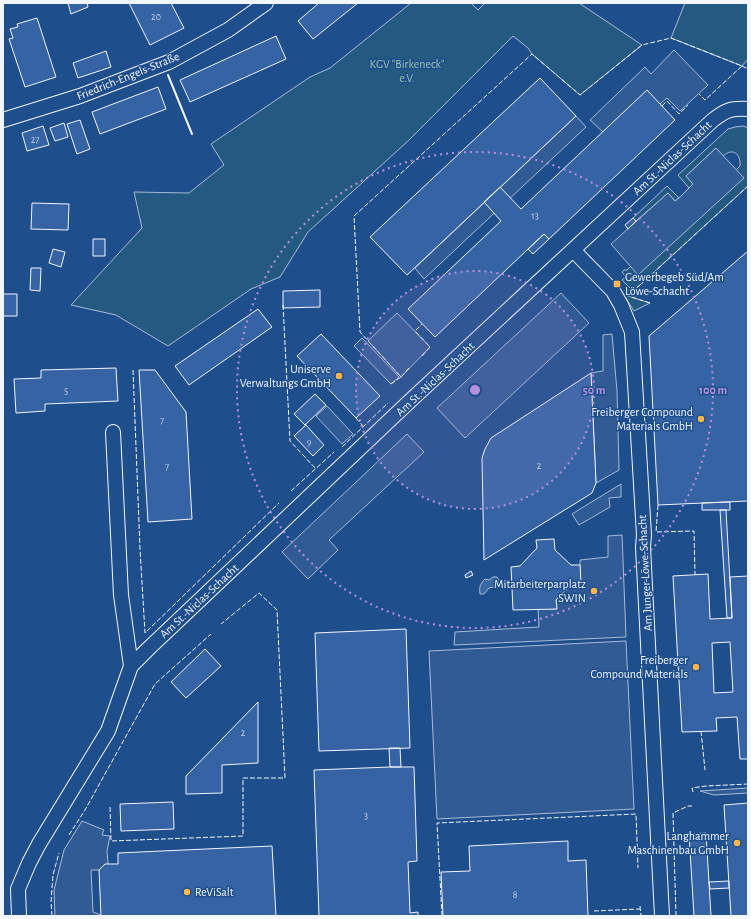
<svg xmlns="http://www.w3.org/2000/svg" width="751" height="919" viewBox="0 0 751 919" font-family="'Alegreya Sans',sans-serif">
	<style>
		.green { fill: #245a82; stroke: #a8bbd7 }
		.parking { fill: #305b95; stroke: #a8bbd7 }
		.water { fill: #3b69a3; stroke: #a8bbd7 }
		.building { fill: #3563a3; stroke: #f2f6ff; fill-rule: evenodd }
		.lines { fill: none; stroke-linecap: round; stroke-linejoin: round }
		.minor-casing { stroke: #f2f6ff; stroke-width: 16 }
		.minor { stroke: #1f4e8c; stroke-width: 14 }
		.fence { stroke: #f2f6ff; stroke-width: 1; stroke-dasharray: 5 2; stroke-linecap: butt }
		.wall { stroke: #f2f6ff; stroke-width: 2 }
		.ring { fill: none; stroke: #b691df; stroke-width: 2; stroke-dasharray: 2 4 }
		.poi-dot { fill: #ffb74d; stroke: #1f4e8c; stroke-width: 1.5 }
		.labels { text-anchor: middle; stroke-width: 3; stroke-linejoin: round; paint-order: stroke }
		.number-label { font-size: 10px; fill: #c3d1e8 }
		.park-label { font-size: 12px; fill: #97c8a6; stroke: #1f4e8c }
		.street-label { font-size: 12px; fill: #f2f6ff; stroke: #1f4e8c }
		.poi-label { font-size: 12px; fill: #f2f6ff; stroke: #1f4e8c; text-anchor: end }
		.centre { fill: #b691df; stroke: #1f4e8c; stroke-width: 2 }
		.ring-label { font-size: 12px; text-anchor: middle; font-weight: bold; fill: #b691df; stroke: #1f4e8c; stroke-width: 3; stroke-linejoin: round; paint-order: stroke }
	</style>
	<rect width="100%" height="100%" fill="#1f4e8c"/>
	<path class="green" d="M 411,3 L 471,3 L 478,10 L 485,3 L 579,3 L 642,45 L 580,95 L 532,54 L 528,48 L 513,36 L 408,141 L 308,232 L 280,277 L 251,289 L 168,346 L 116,315 L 71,305 L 142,228 L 134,192 L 189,193 L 224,165 L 211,144 L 310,77 L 330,68 Z
		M 685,3 L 748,3 L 748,59 L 742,66 L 671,38 Z
		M 743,126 L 748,128 L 748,186 L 628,296 L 650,303 L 634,311 L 624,295 L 631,289 L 622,280 L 626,277 L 622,272 L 624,270 L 627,270 L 631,266 L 638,274 L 743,178 L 736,170 L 740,166 C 741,154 733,147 723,156 L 716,148 L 686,176 L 693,184 L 689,188 L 678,175 L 728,129 L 735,127 Z
		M 667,186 L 679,198 L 675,201 L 668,193 L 636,221 L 633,218 Z"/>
	<path class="parking" d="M 674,50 L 708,85 L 680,111 L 667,98 L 660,104 L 603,132 L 590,120 L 645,67 L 651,74 Z
		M 576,116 L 586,127 L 424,279 L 415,268 Z
		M 716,148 L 744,178 L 638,275 L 611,244 L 668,193 L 675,201 L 679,198 L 693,184 L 686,176 Z
		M 561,293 L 589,323 L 465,438 L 437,408 Z
		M 397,313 L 430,347 L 401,377 L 368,341 Z
		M 612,334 L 617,391 L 619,470 L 596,483 L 591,373 L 603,371 L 603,335 Z
		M 362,338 L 399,377 L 391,384 L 354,346 Z
		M 327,406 L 353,434 L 342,444 L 316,416 Z
		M 407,434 L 424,452 L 329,540 L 338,550 L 308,579 L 282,552 Z
		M 621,484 L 621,497 L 609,498 L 610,507 L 579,525 L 572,514 Z
		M 622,535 L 626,637 L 454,645 L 455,632 L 539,627 L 538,609 L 556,609 L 556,600 L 572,583 L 580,582 L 580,560 L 608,557 L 608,536 Z
		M 626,641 L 634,809 L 437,819 L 429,651 Z
		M 748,788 L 748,793 L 714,795 L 700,791 Z
		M 82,821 L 104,830 L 102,835 L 110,836 L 107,851 L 108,864 L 105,865 L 99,870 L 91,870 L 93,912 L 101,915 L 101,916 L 55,916 L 54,890 L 64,850 Z"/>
	<path class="water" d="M 493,577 L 497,577 L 500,583 L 498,586 L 489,588 L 484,594 L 480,594 C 479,587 480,584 485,579 L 489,580 Z"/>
	<path class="building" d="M 68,3 L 87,3 L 88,7 L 71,14 Z
		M 129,3 L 171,3 L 184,28 L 150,45 Z
		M 319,3 L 358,3 L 313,39 L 298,21 Z
		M 37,18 L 56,77 L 25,87 L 9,39 L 13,38 L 10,29 L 18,27 L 17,24 Z
		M 276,36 L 286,59 L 190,102 L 180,80 Z
		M 106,51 L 111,67 L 78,78 L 73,63 Z
		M 540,78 L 576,116 L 407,275 L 370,237 Z
		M 158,87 L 166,109 L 100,134 L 92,112 Z
		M 647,90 L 675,120 L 549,239 L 544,234 L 435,337 L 408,309 L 501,221 L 484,202 L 500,187 L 521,209 Z
		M 80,120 L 90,149 L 77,154 L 67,124 Z
		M 64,123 L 68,137 L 55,141 L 50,128 Z
		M 43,126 L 49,145 L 27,151 L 22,133 Z
		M 32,203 L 69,204 L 68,230 L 31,229 Z
		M 633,218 L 636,221 L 628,229 L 625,225 Z
		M 544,234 L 549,239 L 533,254 L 528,249 Z
		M 93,239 L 105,239 L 105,256 L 93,256 Z
		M 53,249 L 65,252 L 61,267 L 49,263 Z
		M 748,251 L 748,501 L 658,505 L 649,336 Z
		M 31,268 L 41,268 L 40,291 L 30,290 Z
		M 320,290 L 320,307 L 283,308 L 283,291 Z
		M 3,294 L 17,294 L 17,316 L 3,316 Z
		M 258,309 L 272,327 L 189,385 L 175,366 Z
		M 321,334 L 380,396 L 356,418 L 297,356 Z
		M 116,368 L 118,401 L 45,404 L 45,411 L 16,413 L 14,379 L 41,378 L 41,370 Z
		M 139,370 L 155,370 L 186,412 L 192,519 L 148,522 Z
		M 591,373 L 596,483 L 592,493 L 484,560 L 482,458 L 485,449 L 491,438 Z
		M 315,394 L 326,405 L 305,425 L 294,414 Z
		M 306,425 L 324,445 L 313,456 L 294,436 Z
		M 730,502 L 730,510 L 702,510 L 702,503 Z
		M 720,510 L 726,510 L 732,618 L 727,618 Z
		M 554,539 L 555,550 L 571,565 L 580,565 L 581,583 L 572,583 L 556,600 L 557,609 L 513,610 L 511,567 L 520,566 L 537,548 L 536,540 Z
		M 471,571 L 473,575 L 466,578 L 465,575 Z
		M 708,574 L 710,619 L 732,618 L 730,577 L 748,576 L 748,759 L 740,759 L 737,717 L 716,718 L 717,731 L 682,732 L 673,576 ZM 730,642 L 733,692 L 714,693 L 712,643 Z
		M 406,629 L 410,748 L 319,751 L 315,633 Z
		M 205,649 L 221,666 L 186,698 L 171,682 Z
		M 258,702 L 258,763 L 222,765 L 222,793 L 186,794 L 186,776 Z
		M 389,748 L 400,748 L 401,767 L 390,767 Z
		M 390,767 L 414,767 L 417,861 L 408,862 L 410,913 L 418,912 L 418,916 L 319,916 L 314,770 Z
		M 173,802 L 174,829 L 121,831 L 120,804 Z
		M 748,803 L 748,916 L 731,916 L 724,805 Z
		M 706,833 L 711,916 L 694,916 L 689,834 Z
		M 568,841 L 568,861 L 586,860 L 588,916 L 443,916 L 441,872 L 470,871 L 469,846 Z
		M 272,846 L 276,916 L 101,916 L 99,870 L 105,864 L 118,864 L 118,853 Z
		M 729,881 L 729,888 L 710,889 L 709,882 Z"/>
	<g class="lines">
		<g class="minor-casing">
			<path id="minor" d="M 3,120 L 80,96 L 169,62 L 228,30 L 266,3
				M 573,250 L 613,291 L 621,305 L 632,332 L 644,535 L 643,547 L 662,916
				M 113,432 L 121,595 L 131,666
				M 19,916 L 18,889 L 29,863 L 39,844 L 108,731 L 131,666 L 148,649 L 412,399 L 713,120 C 726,110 731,108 748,109"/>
		</g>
		<use href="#minor" class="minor"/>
		<path class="fence" d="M 742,66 L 748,69
			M 662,106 L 667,101 L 679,114 L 688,105
			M 650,303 L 628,296 L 748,186
			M 283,305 L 290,441 L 316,469
			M 422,356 L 430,347 L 415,331 L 422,324
			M 409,368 L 401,377 L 360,332 L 354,216 L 532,54 L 580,95 L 642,45 L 671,38 L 742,66 L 705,100 L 699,94
			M 133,370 L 140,549 L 145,633 L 279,503
			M 391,384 L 401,377
			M 356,418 L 363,426
			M 342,447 L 388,403
			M 291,491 L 334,452
			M 658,505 L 656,532 L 694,531 L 695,575
			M 701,731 L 705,770
			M 693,792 L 692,788 L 706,786 L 748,784
			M 110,807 L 111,841 L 243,836 L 243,778 L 285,778 L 277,610 L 259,593 L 221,624
			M 69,835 L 85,810 L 155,684 L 211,634
			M 640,906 L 641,916
			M 594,911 L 640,909
			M 52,916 L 51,902 L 53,875 L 59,853
			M 442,916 L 437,823 L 636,814 L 638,868
			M 676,916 L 673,813 L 688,806 L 692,806"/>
		<path class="wall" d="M 168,75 L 192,134"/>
	</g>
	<circle cx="475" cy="390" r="119" fill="#b691df" fill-opacity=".12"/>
	<g class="ring">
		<circle cx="475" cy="390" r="119"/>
		<circle cx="475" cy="390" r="238"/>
	</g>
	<g class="poi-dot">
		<rect x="613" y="280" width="8" height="8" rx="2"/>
		<circle cx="339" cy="376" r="4"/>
		<circle cx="701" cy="419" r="4"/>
		<circle cx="594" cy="591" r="4"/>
		<circle cx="696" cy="667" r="4"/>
		<circle cx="737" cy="843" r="4"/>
		<circle cx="187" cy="892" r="4"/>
	</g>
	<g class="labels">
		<g class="number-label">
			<text x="156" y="20">20</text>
			<text x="35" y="143">27</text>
			<text x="535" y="219">13</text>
			<text x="66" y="394">5</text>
			<text x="162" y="424">7</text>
			<text x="309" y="445">9</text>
			<text x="539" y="469">2</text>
			<text x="167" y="470">7</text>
			<text x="243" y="736">2</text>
			<text x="366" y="819">3</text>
			<text x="515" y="898">8</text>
		</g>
		<g class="park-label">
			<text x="407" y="68">KGV "Birkeneck"<tspan x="407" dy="14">e.V.</tspan></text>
		</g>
		<g class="street-label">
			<text transform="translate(128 76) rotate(-22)" y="4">Friedrich-Engels-Straße</text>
			<text transform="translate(672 158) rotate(-43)" y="4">Am St.-Niclas-Schacht</text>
			<text transform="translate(435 379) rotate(-43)" y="4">Am St.-Niclas-Schacht</text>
			<text transform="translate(645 573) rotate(-93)" y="4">Am Junger-Löwe-Schacht</text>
			<text transform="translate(199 601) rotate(-43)" y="4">Am St.-Niclas-Schacht</text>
		</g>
		<g class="poi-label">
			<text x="625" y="281" text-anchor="start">Gewerbegeb Süd/Am<tspan x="625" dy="14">Löwe-Schacht</tspan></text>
			<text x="331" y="373">Uniserve<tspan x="331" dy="14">Verwaltungs GmbH</tspan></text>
			<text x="693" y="416">Freiberger Compound<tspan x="693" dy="14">Materials GmbH</tspan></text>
			<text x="586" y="588">Mitarbeiterparplatz<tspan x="586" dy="14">SWIN</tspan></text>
			<text x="688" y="664">Freiberger<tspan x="688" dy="14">Compound Materials</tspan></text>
			<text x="729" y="840">Langhammer<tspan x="729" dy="14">Maschinenbau GmbH</tspan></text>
			<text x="195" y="896" text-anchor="start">ReViSalt</text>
		</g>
	</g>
	<circle cx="475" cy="390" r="6" class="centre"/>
	<g class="ring-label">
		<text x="594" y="394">50 m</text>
		<text x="713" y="394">100 m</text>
	</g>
	<rect width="751" height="919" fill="none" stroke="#f2f6ff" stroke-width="8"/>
</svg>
